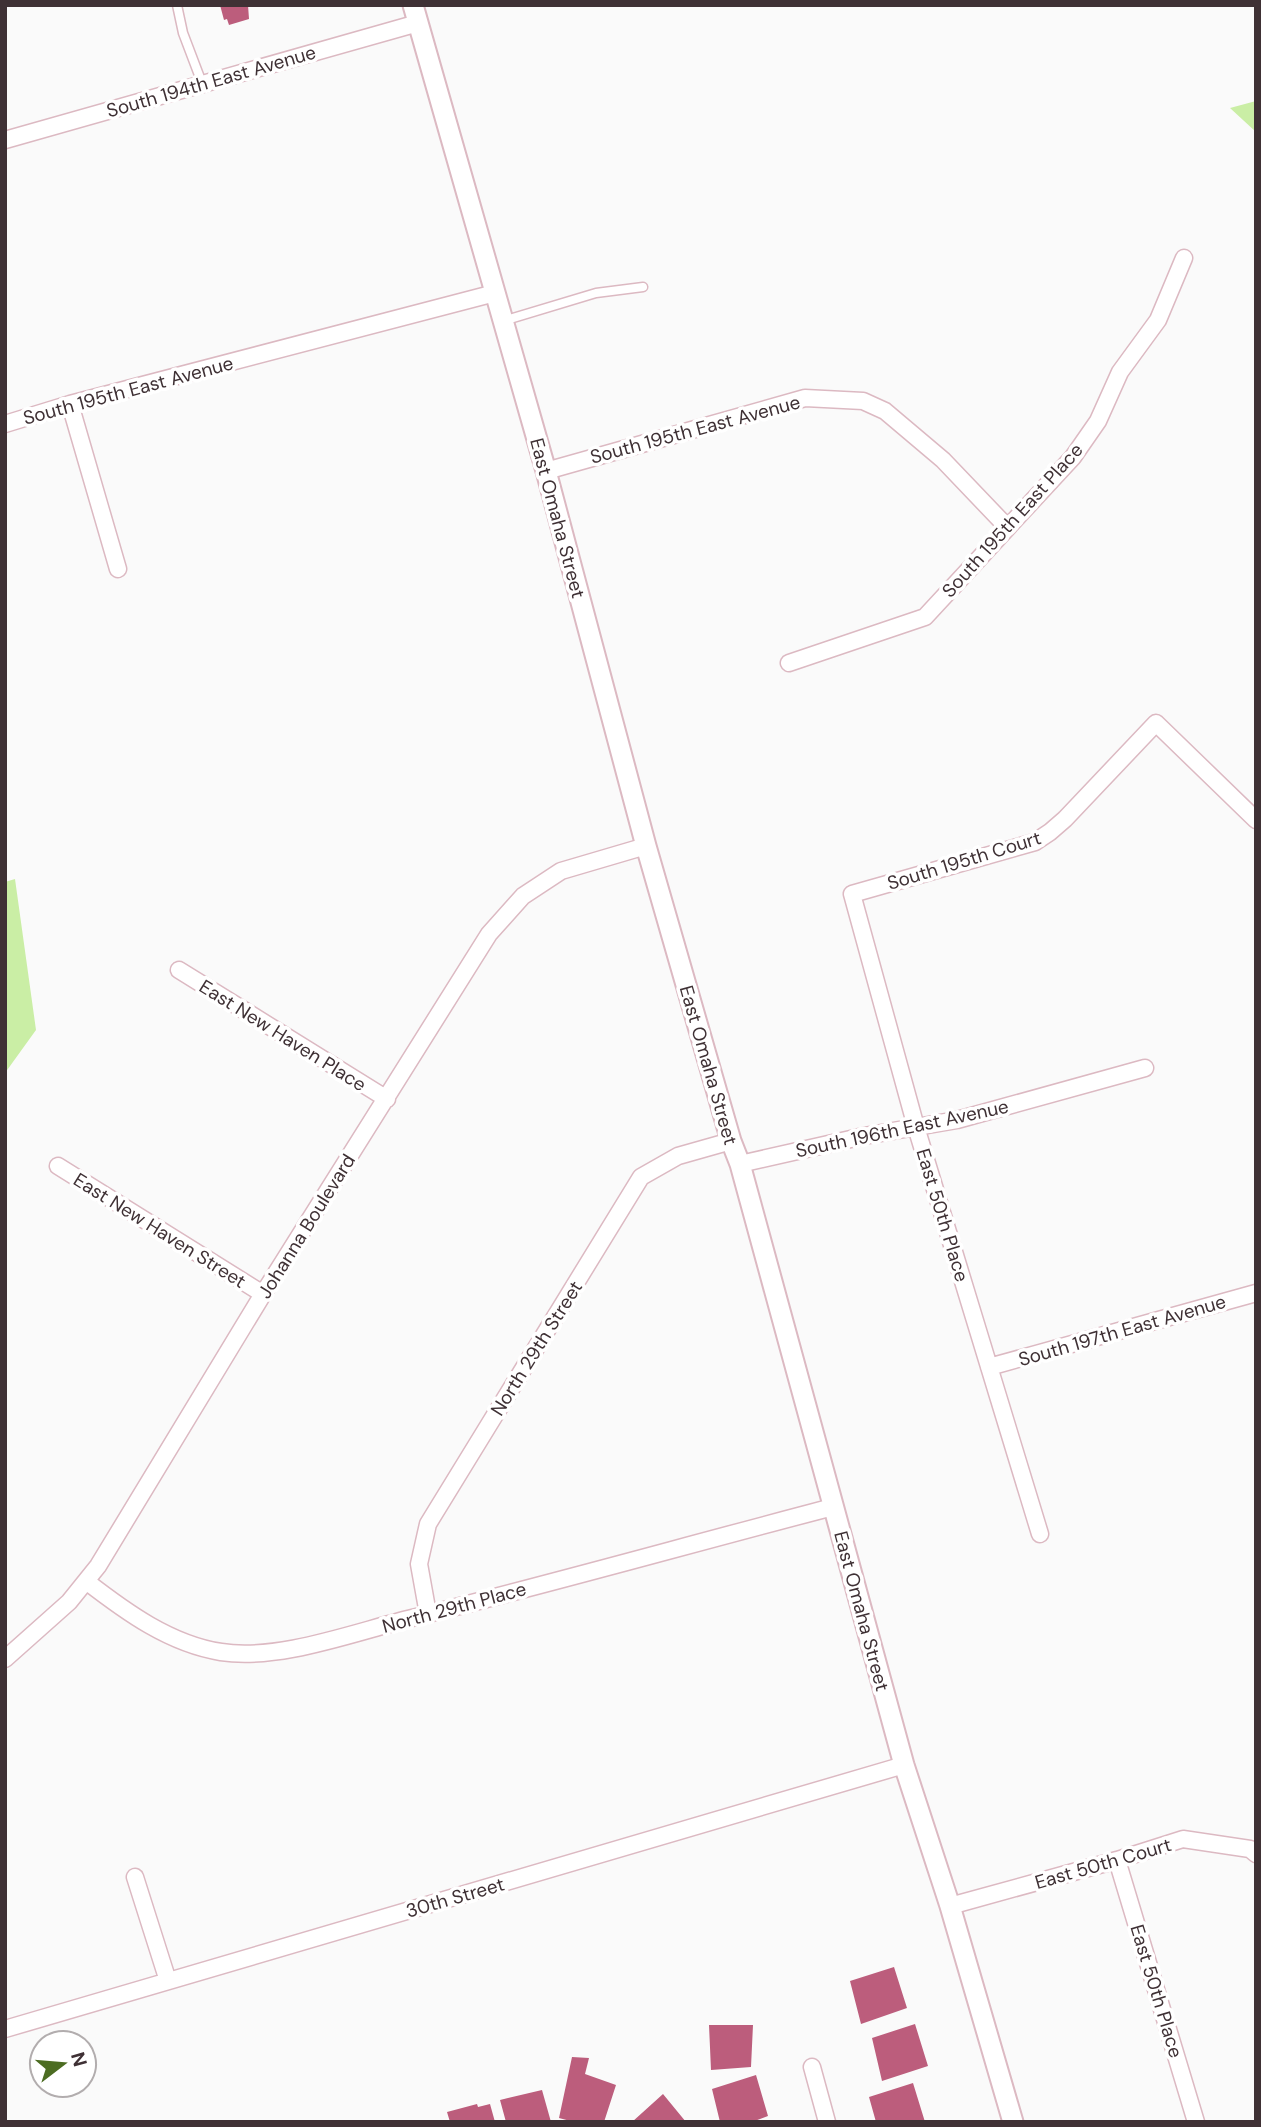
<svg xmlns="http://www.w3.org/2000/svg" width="1261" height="2127" viewBox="0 0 1261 2127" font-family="'DM Sans',sans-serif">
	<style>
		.green { fill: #caeea5 }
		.building { fill: #bc5d7c }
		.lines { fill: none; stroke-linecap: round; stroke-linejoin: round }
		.service-casing { stroke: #dcb9c2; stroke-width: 11 }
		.minor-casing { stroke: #dcb9c2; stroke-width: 19 }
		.tertiary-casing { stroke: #dcb9c2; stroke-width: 23 }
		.service { stroke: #fff; stroke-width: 8 }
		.minor { stroke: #fff; stroke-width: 16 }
		.tertiary { stroke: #fff; stroke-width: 19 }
		.labels { text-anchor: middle; stroke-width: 7; stroke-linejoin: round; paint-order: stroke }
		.street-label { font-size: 19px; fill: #3f3135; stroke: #fff }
	</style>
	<rect width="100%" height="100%" fill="#fafafa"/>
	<path class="green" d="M 1256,101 L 1256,132 L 1230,108 Z
		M 15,879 L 36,1030 L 5,1073 L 5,882 Z"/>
	<path class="building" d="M 220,5 L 248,5 L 249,19 L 229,25 L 227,19 L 224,20 Z
		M 894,1967 L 907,2008 L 861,2024 L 850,1981 Z
		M 915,2024 L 928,2066 L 882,2081 L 872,2038 Z
		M 709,2025 L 753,2025 L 751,2067 L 711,2070 Z
		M 572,2057 L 589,2058 L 585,2074 L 616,2085 L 604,2122 L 574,2122 L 559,2118 Z
		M 756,2075 L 768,2116 L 752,2122 L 720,2122 L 712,2089 Z
		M 913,2083 L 925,2122 L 876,2122 L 869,2097 Z
		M 542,2090 L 551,2122 L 506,2122 L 500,2100 Z
		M 663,2094 L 686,2122 L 632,2122 Z
		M 477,2104 L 478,2107 L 490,2104 L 495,2122 L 450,2122 L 447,2112 Z"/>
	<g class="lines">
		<g class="service-casing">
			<path id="service" d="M 177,5 L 183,33 L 202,83
				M 503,321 L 596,293 L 643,287"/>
		</g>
		<g class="minor-casing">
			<path id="minor" d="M 5,140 L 418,23
				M 70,404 L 118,569
				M 5,424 L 70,404 L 495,293
				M 546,471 L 805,398 L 863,401 L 885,411 L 943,460 L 1007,527
				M 789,663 L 925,617 L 1073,457 L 1098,421 L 1120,372 L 1158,320 L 1184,258
				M 179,970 L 387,1099
				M 740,1164 L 864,1136 L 957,1120 L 1145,1068
				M 58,1166 L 263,1294
				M 989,1367 L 1256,1293
				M 1040,1534 L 916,1127 L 852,894 L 1035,842 L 1050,832 L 1065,819 L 1156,723 L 1256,820
				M 86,1581 C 126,1612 170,1644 221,1652 C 278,1661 352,1633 408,1619 C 550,1584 691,1544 833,1507
				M 428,1614 L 419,1564 L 428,1524 L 641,1177 L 678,1156 L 731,1141
				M 5,1659 L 69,1602 L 98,1566 L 263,1294 L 489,934 L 523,896 L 561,871 L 646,846
				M 1117,1860 L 1196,2122
				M 135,1877 L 168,1981
				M 950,1906 L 1117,1860 L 1183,1839 L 1250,1849 L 1256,1854
				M 5,2029 L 904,1765
				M 812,2067 L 827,2122"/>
		</g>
		<g class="tertiary-casing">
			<path id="tertiary" d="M 413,5 L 546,471 L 646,846 L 731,1141 L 740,1164 L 904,1765 L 950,1906 L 1013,2122"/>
		</g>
		<use href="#service" class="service"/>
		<use href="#minor" class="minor"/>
		<use href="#tertiary" class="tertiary"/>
	</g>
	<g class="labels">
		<g class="street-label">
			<text transform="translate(211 81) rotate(-16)" y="7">South 194th East Avenue</text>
			<text transform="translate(128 390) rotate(-15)" y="7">South 195th East Avenue</text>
			<text transform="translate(695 429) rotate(-15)" y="7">South 195th East Avenue</text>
			<text transform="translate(558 518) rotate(75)" y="7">East Omaha Street</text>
			<text transform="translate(1012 520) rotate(-48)" y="7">South 195th East Place</text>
			<text transform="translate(964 860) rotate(-17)" y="7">South 195th Court</text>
			<text transform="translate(283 1035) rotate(32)" y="7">East New Haven Place</text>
			<text transform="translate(709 1065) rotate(74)" y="7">East Omaha Street</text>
			<text transform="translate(902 1128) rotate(-12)" y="7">South 196th East Avenue</text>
			<text transform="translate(943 1215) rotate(73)" y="7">East 50th Place</text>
			<text transform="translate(306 1226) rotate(-58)" y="7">Johanna Boulevard</text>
			<text transform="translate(160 1230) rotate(32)" y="7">East New Haven Street</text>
			<text transform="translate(1122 1330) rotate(-16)" y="7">South 197th East Avenue</text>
			<text transform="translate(536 1348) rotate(-58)" y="7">North 29th Street</text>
			<text transform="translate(454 1607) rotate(-15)" y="7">North 29th Place</text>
			<text transform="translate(862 1611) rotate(75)" y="7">East Omaha Street</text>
			<text transform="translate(1103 1863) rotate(-16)" y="7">East 50th Court</text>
			<text transform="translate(455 1897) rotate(-16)" y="7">30th Street</text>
			<text transform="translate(1157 1991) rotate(73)" y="7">East 50th Place</text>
		</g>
	</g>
	<rect width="1261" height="2127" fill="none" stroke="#3f3135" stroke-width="14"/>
	<g transform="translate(63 2064) rotate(74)"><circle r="33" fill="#ffffff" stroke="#b2adae" stroke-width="2"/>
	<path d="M0-5L12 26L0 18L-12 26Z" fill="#4c6c22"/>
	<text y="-10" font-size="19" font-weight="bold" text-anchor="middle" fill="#3f3135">N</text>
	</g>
</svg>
